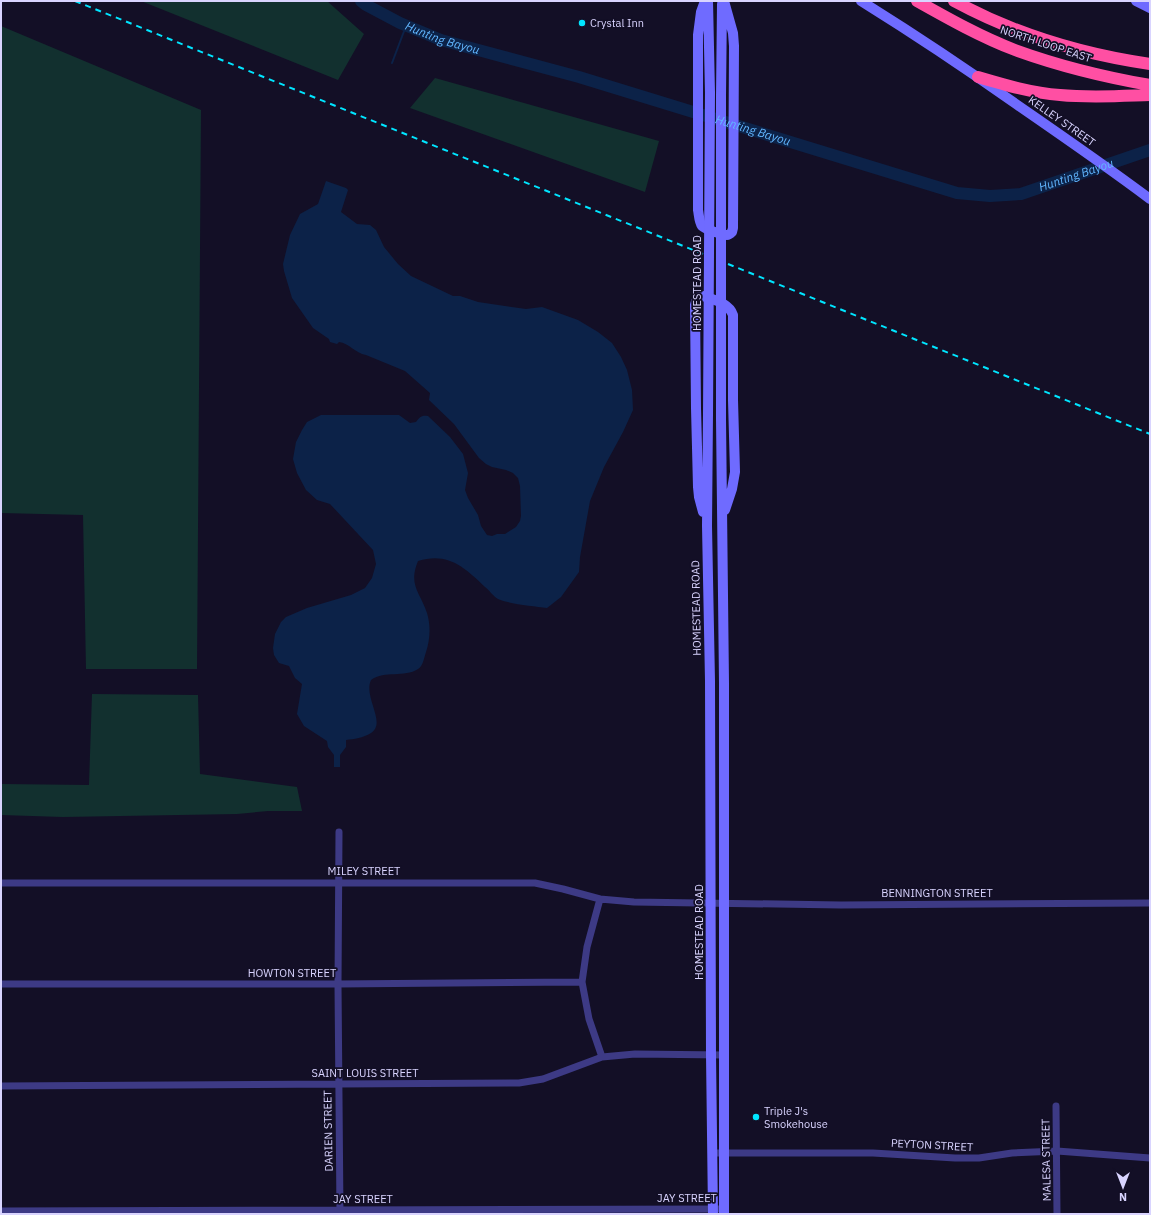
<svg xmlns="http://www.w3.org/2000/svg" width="1151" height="1215" viewBox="0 0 1151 1215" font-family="'IBM Plex Sans',sans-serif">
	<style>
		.green { fill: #12302f }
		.water { fill: #0c2248 }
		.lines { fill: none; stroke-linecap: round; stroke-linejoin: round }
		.stream { stroke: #0c2248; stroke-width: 2 }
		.river { stroke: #0c2248; stroke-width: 12 }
		.street { stroke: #3d3a85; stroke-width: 7 }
		.secondary { stroke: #6f6bff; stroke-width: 10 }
		.highway { stroke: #ff4fa3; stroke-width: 12 }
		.rail { stroke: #00e5ff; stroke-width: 2; stroke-dasharray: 6 5; stroke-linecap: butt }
		.secondary-bridge { stroke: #6f6bff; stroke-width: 10 }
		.poi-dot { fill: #00e5ff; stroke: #130f26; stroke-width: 1.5 }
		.labels { text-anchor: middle; stroke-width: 3.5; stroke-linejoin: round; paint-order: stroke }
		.poi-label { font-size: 11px; fill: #d9d4ff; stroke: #130f26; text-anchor: start }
		.street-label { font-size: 11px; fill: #d9d4ff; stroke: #130f26 }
		.water-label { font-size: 12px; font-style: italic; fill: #62b6ff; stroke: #130f26 }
	</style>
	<rect width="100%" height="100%" fill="#130f26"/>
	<path class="green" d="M 141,1 L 327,1 L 364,34 L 338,80 Z
		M 1,26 L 201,110 L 197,669 L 86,669 L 83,515 L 1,513 Z
		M 435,78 L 659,141 L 645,192 L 410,108 Z
		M 92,694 L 198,695 L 200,774 L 297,787 L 302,811 L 268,811 L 237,814 L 63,817 L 1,815 L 1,784 L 89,785 Z"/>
	<path class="water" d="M 326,181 L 346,188 L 348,190 L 341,212 L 357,224 L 370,225 L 376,230 L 384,247 L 398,264 L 411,276 L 453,296 L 460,296 L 478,302 L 526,309 L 542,307 L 578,320 L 598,332 L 612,343 L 621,357 L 627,370 L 632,390 L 633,410 L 623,432 L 604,467 L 590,501 L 580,557 L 579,572 L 561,597 L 547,608 C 534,606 509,604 498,599 C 494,597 489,590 485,587 C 464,567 448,552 418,561 C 408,585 420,592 427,613 C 431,626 430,640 426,652 C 424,658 423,666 418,669 C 404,678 385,670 371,680 C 363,697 387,723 371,733 C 363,738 354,739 346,740 L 346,747 L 340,755 L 340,767 L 334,767 L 334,755 L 328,747 L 327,741 L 304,726 L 297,714 L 302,684 L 295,678 L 289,666 L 279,663 L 274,655 L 273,648 L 275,634 L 281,622 L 286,617 L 307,608 L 351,595 L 365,588 L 372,578 L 376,564 L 373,550 L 330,504 L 317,500 L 306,490 L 297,473 L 293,459 L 296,442 L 302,430 L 307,422 L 321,415 L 399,415 L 410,423 L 416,422 C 420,417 421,415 428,416 L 450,437 L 463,454 L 468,473 L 465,490 L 468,498 L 478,515 L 481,526 L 487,535 L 492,536 L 497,534 L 505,534 L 516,527 L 520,521 L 521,516 L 520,486 L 518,478 L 513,473 L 506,470 L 492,467 L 486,464 L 479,458 L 454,424 L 429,400 L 430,393 L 405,371 L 366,355 C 355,353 349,343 339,342 L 337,344 L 330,342 L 329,339 L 313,328 L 292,298 L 284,271 L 283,264 L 290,235 L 300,214 L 318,204 Z"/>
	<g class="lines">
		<path class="stream" d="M 392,63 L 406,26"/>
		<path class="river" id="s1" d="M 361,1 L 366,5 L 400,23 L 441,40 L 579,77 L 957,193 L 990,196 L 1021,194 L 1150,150"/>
		<path class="street" d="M 339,832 L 338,984 L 340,1214
			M 1,883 L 535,883 L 563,889 L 600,899 L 634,902 L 841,905 L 1150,903
			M 600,899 L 587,947 L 582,982 L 589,1019 L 602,1057
			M 1,984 L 338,984 L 582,982
			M 1,1086 L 519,1083 L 543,1079 L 602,1057 L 635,1054 L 725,1055
			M 1056,1106 L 1057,1214
			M 713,1153 L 873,1153 L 955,1158 L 979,1158 L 1012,1153 L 1057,1151 L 1150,1158
			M 1,1211 L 724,1209"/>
		<path class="secondary" d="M 705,1 L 701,12 L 698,35 L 698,210 C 699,215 699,222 702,226 C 705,229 722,235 727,235 C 729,235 730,234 732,232 L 733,228 L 734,46 L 733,33 L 724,1
			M 708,1 L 710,93
			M 861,1 C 914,34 965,68 1016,104 C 1061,135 1106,166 1150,199
			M 1136,1 L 1150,8
			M 721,96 L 722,4
			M 708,414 L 707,526 L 710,681 L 711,1055 L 713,1214
			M 721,419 L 724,683 L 724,1214
			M 703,512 L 699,497 L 698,487 L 696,408 L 695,305 C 696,301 698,296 703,296 C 714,300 729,303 733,315 L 733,400 L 735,472 L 732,489 L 725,510"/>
		<path class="highway" d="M 917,1 C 949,19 981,37 1015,50 C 1059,66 1104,77 1150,85
			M 954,1 C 1015,34 1081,54 1150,64
			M 978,77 C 1005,85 1032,93 1060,95 C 1090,98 1120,96 1150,95"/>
		<path class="rail" d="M 75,1 L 1150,434"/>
		<path class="secondary-bridge" d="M 721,96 L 721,419
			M 708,414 L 710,93"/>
	</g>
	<g class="poi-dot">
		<circle cx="582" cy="23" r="4"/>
		<circle cx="756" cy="1117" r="4"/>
	</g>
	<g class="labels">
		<g class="poi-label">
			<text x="590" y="27">Crystal Inn</text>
			<text x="764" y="1115">Triple J's<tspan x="764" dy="13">Smokehouse</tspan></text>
		</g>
		<g class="street-label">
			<text transform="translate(1046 44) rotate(18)" y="4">NORTH LOOP EAST</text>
			<text transform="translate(1062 121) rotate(35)" y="4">KELLEY STREET</text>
			<text transform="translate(697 283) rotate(-90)" y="4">HOMESTEAD ROAD</text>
			<text transform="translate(696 608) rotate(-91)" y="4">HOMESTEAD ROAD</text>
			<text x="364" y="875">MILEY STREET</text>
			<text x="937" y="897">BENNINGTON STREET</text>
			<text transform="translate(699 932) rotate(-90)" y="4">HOMESTEAD ROAD</text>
			<text x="292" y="977">HOWTON STREET</text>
			<text x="365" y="1077">SAINT LOUIS STREET</text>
			<text transform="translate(328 1131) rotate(-91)" y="4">DARIEN STREET</text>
			<text transform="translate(932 1145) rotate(3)" y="4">PEYTON STREET</text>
			<text transform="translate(1046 1160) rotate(-91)" y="4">MALESA STREET</text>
			<text x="687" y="1202">JAY STREET</text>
			<text x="363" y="1203">JAY STREET</text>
		</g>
		<g class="water-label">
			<text dy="4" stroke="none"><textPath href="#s1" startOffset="90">Hunting Bayou</textPath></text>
			<text dy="4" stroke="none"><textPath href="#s1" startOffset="414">Hunting Bayou</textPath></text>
			<text dy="4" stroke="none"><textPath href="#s1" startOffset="750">Hunting Bayou</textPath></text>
		</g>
	</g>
	<rect width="1151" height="1215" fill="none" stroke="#d9d4ff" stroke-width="4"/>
	<g transform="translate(1123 1187) rotate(180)" stroke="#130f26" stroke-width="3" paint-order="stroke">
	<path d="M0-3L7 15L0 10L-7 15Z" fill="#d9d4ff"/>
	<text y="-6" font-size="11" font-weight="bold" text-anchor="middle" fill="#d9d4ff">N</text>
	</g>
</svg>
